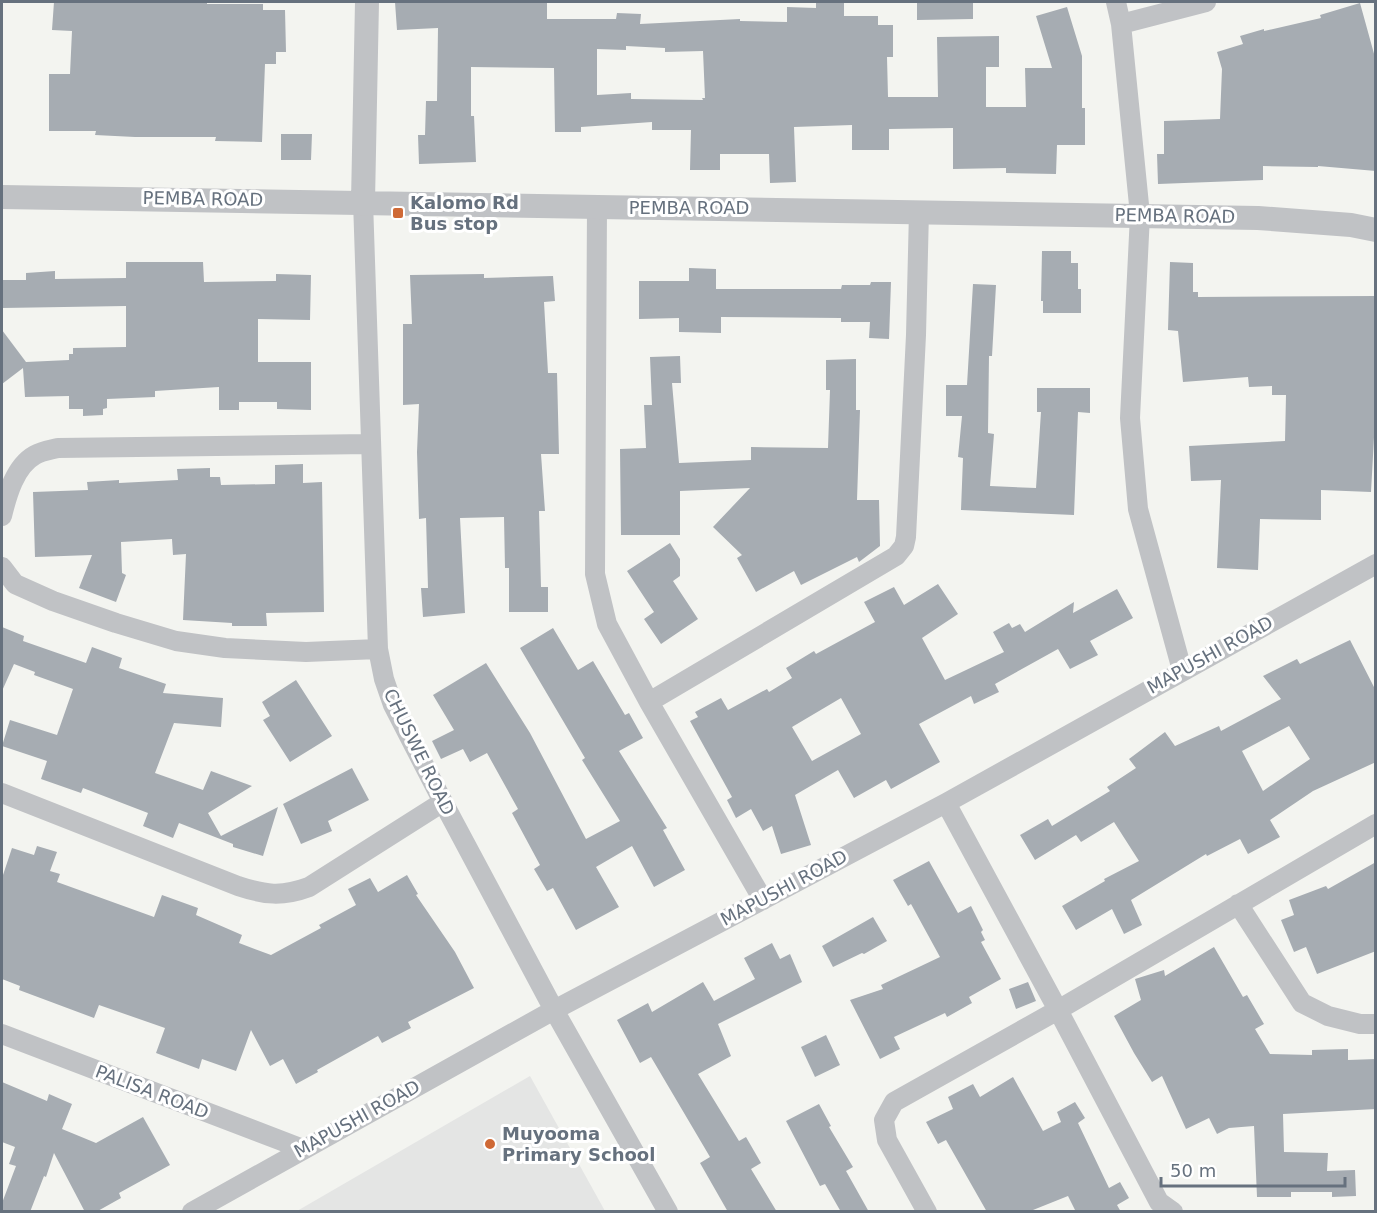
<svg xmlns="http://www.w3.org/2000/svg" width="1377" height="1213" viewBox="0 0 1377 1213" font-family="'DejaVu Sans',sans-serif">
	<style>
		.built { fill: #e4e5e4 }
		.building { fill: #a6acb2; fill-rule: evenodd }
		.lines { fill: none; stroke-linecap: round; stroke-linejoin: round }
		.minor { stroke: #c0c2c5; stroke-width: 20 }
		.tertiary { stroke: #c0c2c5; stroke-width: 24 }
		.poi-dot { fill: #cf6935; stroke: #fff; stroke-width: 2 }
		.labels { text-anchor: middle; stroke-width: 6; stroke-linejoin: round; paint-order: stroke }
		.street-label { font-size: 18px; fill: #66717e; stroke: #fff }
		.poi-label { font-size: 18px; font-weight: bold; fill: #66717e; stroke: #fff; text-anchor: start }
	</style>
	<rect width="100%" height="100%" fill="#f3f4f0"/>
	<path class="built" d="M 530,1076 L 605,1211 L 297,1211 Z"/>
	<path class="building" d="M 54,2 L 207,2 L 207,4 L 263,4 L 263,10 L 285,10 L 286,52 L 276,52 L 276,64 L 265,64 L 262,142 L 215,141 L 216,137 L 135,137 L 95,135 L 96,131 L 49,131 L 49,74 L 70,74 L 72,31 L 52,30 Z
		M 395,2 L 547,2 L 547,19 L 616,19 L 617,13 L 641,14 L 640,24 L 740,19 L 740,21 L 787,22 L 787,7 L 816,8 L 816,2 L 844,2 L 844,16 L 878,16 L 878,25 L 893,25 L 893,57 L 887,57 L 888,97 L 938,97 L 937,37 L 999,36 L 999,67 L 986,67 L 986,107 L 1026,107 L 1025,68 L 1052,68 L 1036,16 L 1067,7 L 1082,56 L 1082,108 L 1085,108 L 1085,145 L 1057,145 L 1056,174 L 1006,173 L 1006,168 L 953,169 L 953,128 L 889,129 L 889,150 L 852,150 L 852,125 L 794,127 L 796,182 L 770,183 L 769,154 L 720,154 L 720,170 L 690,170 L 691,130 L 652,130 L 652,122 L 581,127 L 581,132 L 555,132 L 554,68 L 471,67 L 471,116 L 474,116 L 476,162 L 419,164 L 418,135 L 425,135 L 426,101 L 437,101 L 438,28 L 397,30 ZM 626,46 L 665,48 L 665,52 L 703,51 L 705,98 L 702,98 L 703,100 L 631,99 L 631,93 L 597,95 L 597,49 L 626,50 Z
		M 917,2 L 973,2 L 973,19 L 917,20 Z
		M 1360,3 L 1376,61 L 1376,171 L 1318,166 L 1318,167 L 1263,166 L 1263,180 L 1158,184 L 1157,154 L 1164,154 L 1164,121 L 1220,119 L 1222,69 L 1217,52 L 1243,44 L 1240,36 L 1264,29 L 1264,31 L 1321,18 L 1320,15 Z
		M 281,134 L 312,134 L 311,160 L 281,160 Z
		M 1042,251 L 1071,251 L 1071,263 L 1078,263 L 1078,289 L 1081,289 L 1081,313 L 1043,313 L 1043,301 L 1041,301 Z
		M 126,262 L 203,262 L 204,282 L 276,281 L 276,274 L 311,275 L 310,320 L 258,319 L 258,362 L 311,362 L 311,410 L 277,409 L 277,402 L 239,402 L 239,410 L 219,410 L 219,387 L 155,391 L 155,397 L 107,399 L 107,408 L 103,409 L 103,415 L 83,416 L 83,409 L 69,409 L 69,396 L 25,397 L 23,368 L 2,384 L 2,330 L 26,362 L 69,360 L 69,354 L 73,354 L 73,348 L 126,347 L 126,306 L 2,308 L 2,280 L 26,280 L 26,273 L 55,271 L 55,279 L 126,278 Z
		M 1170,262 L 1193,263 L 1193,292 L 1198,292 L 1198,297 L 1376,296 L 1376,401 L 1371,492 L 1321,490 L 1321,520 L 1260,519 L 1258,570 L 1217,568 L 1221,480 L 1191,481 L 1189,446 L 1285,441 L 1286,395 L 1272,395 L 1272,386 L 1249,387 L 1248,377 L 1183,382 L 1178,331 L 1168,330 Z
		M 689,268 L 716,269 L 716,289 L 841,289 L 842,285 L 870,285 L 871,282 L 891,282 L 889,339 L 869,338 L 870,322 L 841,322 L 841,318 L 721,317 L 721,333 L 679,332 L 679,318 L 639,319 L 639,281 L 689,281 Z
		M 484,274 L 484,278 L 553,276 L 555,301 L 544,302 L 548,373 L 557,373 L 559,454 L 541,454 L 545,511 L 539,511 L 541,587 L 548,587 L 548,612 L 509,612 L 509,568 L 505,568 L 504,517 L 460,518 L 465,613 L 423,617 L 421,588 L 428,588 L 426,518 L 419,519 L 417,452 L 419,404 L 403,405 L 403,324 L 412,324 L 410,275 Z
		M 973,284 L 996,285 L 992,356 L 989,356 L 988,433 L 994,434 L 990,486 L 1036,488 L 1041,412 L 1037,412 L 1037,388 L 1090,388 L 1090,413 L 1078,412 L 1074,515 L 961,510 L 963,458 L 958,457 L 962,416 L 946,416 L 946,385 L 967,385 Z
		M 680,356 L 681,383 L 672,383 L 679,463 L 751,460 L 751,447 L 828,448 L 830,390 L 826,390 L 826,360 L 856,359 L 856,410 L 860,410 L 857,500 L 879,500 L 880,546 L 859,562 L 857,557 L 801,585 L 794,571 L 756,592 L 737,558 L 742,555 L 713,527 L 750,488 L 680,491 L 680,535 L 621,535 L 620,449 L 646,448 L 644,405 L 652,405 L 650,357 Z
		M 303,464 L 303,483 L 322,482 L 324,612 L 266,613 L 267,626 L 232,626 L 232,623 L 183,620 L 186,554 L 173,555 L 172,539 L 121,542 L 122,573 L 126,575 L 116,602 L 79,588 L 92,555 L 35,557 L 33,492 L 88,490 L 87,482 L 119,480 L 119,483 L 178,480 L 177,469 L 210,468 L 210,477 L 220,477 L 221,485 L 275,484 L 275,465 Z
		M 670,543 L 680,559 L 680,576 L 673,581 L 698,619 L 661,644 L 644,619 L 654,612 L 627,571 Z
		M 938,584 L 958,614 L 922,638 L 945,680 L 1004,652 L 993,632 L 1009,623 L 1012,628 L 1020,624 L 1025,632 L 1074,602 L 1073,613 L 1117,589 L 1133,618 L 1090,641 L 1098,655 L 1070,669 L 1058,649 L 995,684 L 999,692 L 974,704 L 971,696 L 919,724 L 940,762 L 891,789 L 886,780 L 854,798 L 838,770 L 795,795 L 811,845 L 781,854 L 772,826 L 763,831 L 751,809 L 736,818 L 727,800 L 732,797 L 690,721 L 698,717 L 695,712 L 721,698 L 728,710 L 767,689 L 769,692 L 792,678 L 786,668 L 814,651 L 816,654 L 875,622 L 864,602 L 894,587 L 904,605 ZM 841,698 L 861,734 L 812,761 L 792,727 Z
		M 2,627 L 24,636 L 23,641 L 86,663 L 92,647 L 122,658 L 119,668 L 166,684 L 163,693 L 223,698 L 221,727 L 174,723 L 155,773 L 203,790 L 211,771 L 252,786 L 208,813 L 221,836 L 278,807 L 263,856 L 233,847 L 233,844 L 179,823 L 173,838 L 143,826 L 148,813 L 83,788 L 81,793 L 41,779 L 47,761 L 2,746 L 10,720 L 57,735 L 73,689 L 34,675 L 35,672 L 14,664 L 2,691 Z
		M 553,628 L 578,670 L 593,661 L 625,715 L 629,713 L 643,738 L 619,751 L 667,828 L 663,830 L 685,870 L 654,887 L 632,846 L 596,867 L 619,907 L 576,930 L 553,888 L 547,891 L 534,869 L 540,865 L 512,813 L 518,809 L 487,753 L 470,762 L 463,749 L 441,759 L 432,741 L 454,730 L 433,695 L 486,663 L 530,733 L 586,839 L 620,821 L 582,760 L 585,758 L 520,648 Z
		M 1350,640 L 1376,691 L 1376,762 L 1313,791 L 1270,820 L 1280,837 L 1248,854 L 1240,839 L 1207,856 L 1206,854 L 1131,900 L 1142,925 L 1124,934 L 1112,909 L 1076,930 L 1062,906 L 1105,881 L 1104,879 L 1139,861 L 1114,822 L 1081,842 L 1076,835 L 1035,860 L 1020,835 L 1048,819 L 1052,826 L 1110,791 L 1107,787 L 1136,768 L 1129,759 L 1165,732 L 1175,746 L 1219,726 L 1221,731 L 1281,699 L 1263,676 L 1297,659 L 1300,664 ZM 1289,726 L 1310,759 L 1263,791 L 1242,751 Z
		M 296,680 L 332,736 L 290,762 L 263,720 L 270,716 L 262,702 Z
		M 352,768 L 369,800 L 328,821 L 332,831 L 301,844 L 283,804 Z
		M 37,846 L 57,852 L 50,871 L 60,874 L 57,882 L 154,917 L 162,895 L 198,908 L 196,915 L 242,935 L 239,943 L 271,955 L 321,928 L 319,925 L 356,905 L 348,889 L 370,878 L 378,892 L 407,875 L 418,894 L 416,895 L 455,952 L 474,988 L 408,1022 L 411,1028 L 382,1043 L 378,1036 L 317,1070 L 318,1072 L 296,1084 L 283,1059 L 270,1066 L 251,1030 L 236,1071 L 202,1059 L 199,1069 L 156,1053 L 165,1028 L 99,1005 L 94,1018 L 19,990 L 20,986 L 2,979 L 2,878 L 12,848 L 34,855 Z
		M 929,861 L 958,913 L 971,906 L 983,930 L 981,932 L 985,940 L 981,942 L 1001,979 L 969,997 L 972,1003 L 947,1017 L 945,1013 L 894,1037 L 900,1049 L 880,1059 L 850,1000 L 883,989 L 881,985 L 940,957 L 911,904 L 908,906 L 893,880 Z
		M 1376,862 L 1376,951 L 1317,974 L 1306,947 L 1294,952 L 1281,920 L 1294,915 L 1289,900 L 1326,886 L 1328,889 Z
		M 873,917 L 887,941 L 864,954 L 862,953 L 833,967 L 822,946 Z
		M 772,943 L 780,959 L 790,954 L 802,982 L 718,1024 L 731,1056 L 698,1074 L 739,1141 L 746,1137 L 761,1163 L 751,1169 L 777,1212 L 728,1212 L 700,1163 L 710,1157 L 651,1057 L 640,1063 L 617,1020 L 648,1003 L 652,1012 L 703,982 L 714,1001 L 755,979 L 744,958 Z
		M 1214,947 L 1243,997 L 1247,995 L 1264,1024 L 1255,1029 L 1270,1054 L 1312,1055 L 1312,1050 L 1348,1049 L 1348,1060 L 1376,1059 L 1376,1109 L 1283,1114 L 1284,1152 L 1328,1153 L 1327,1171 L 1355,1170 L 1356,1196 L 1332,1197 L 1332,1192 L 1291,1192 L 1291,1197 L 1257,1197 L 1254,1126 L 1229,1128 L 1217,1134 L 1209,1118 L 1186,1129 L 1162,1076 L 1152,1082 L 1134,1053 L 1114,1016 L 1141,1000 L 1135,979 L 1164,970 L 1165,976 Z
		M 1028,982 L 1036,1001 L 1016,1009 L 1009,989 Z
		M 826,1035 L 840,1065 L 815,1077 L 801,1047 Z
		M 1013,1077 L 1043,1131 L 1061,1122 L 1057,1112 L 1075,1102 L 1085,1118 L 1078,1123 L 1109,1188 L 1120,1182 L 1129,1198 L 1117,1205 L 1121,1212 L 1076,1212 L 1068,1196 L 1028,1212 L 987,1212 L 946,1140 L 938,1144 L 926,1122 L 953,1109 L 948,1097 L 973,1084 L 980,1097 Z
		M 2,1082 L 47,1101 L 49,1094 L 72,1104 L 62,1129 L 96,1143 L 143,1117 L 170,1165 L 119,1193 L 121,1198 L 96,1212 L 85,1212 L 54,1153 L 46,1177 L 44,1176 L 30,1212 L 2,1212 L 2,1203 L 16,1166 L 9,1164 L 15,1147 L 2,1142 Z
		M 819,1104 L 831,1126 L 829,1127 L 853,1167 L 846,1171 L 869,1212 L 841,1212 L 825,1184 L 820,1186 L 786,1121 Z"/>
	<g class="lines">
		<path class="minor" d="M 1116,2 L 1121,24 L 1140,215 L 1130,418 L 1138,509 L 1182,670
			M 1121,24 L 1206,2
			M 363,201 L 378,649 L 384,679 L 393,705 L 443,802 L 554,1010 L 668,1212
			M 597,207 L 595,574 L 607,624 L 649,702 L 763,900
			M 2,516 C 7,495 15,466 35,455 C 42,451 50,450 58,448 L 370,444
			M 2,567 L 15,584 L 53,601 L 116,623 L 176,641 L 225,648 L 306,652 L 378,649
			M 649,702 L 896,556 L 904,546 L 906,537 L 916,335 L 919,211
			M 2,793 L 238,886 C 265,895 282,897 309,887 L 443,802
			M 946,803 L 1058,1010 L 1159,1202 L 1173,1212
			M 1238,904 L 1302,1003 L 1328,1016 L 1360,1024 L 1376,1024
			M 2,1034 L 303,1149
			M 192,1212 L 554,1010 L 946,803 L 1376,564
			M 927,1212 L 887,1140 L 884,1120 L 894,1102 L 1058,1010 L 1376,824"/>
		<path class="tertiary" d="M 2,197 C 420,202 839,210 1258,218 L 1351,225 L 1376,230
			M 363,201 L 367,2"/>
	</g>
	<g class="poi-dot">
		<rect x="392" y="207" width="12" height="12" rx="3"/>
		<circle cx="490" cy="1144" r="6"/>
	</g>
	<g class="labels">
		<g class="street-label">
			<text transform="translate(203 199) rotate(1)" y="6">PEMBA ROAD</text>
			<text x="689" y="214">PEMBA ROAD</text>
			<text transform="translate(1175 216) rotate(1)" y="6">PEMBA ROAD</text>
			<text transform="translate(1210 655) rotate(-29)" y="6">MAPUSHI ROAD</text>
			<text transform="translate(419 752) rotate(64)" y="6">CHUSWE ROAD</text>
			<text transform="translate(784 888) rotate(-28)" y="6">MAPUSHI ROAD</text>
			<text transform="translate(152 1092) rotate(21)" y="6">PALISA ROAD</text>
			<text transform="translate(357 1119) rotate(-29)" y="6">MAPUSHI ROAD</text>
		</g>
		<g class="poi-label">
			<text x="410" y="209">Kalomo Rd<tspan x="410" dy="21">Bus stop</tspan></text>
			<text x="502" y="1140">Muyooma<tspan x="502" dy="21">Primary School</tspan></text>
		</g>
	</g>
	<rect width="1377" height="1213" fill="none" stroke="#66717e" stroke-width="6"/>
	<path d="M1161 1177v9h184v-9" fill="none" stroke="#66717e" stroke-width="3"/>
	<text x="1170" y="1177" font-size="18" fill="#66717e" stroke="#ffffff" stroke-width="4.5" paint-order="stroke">50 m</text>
</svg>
